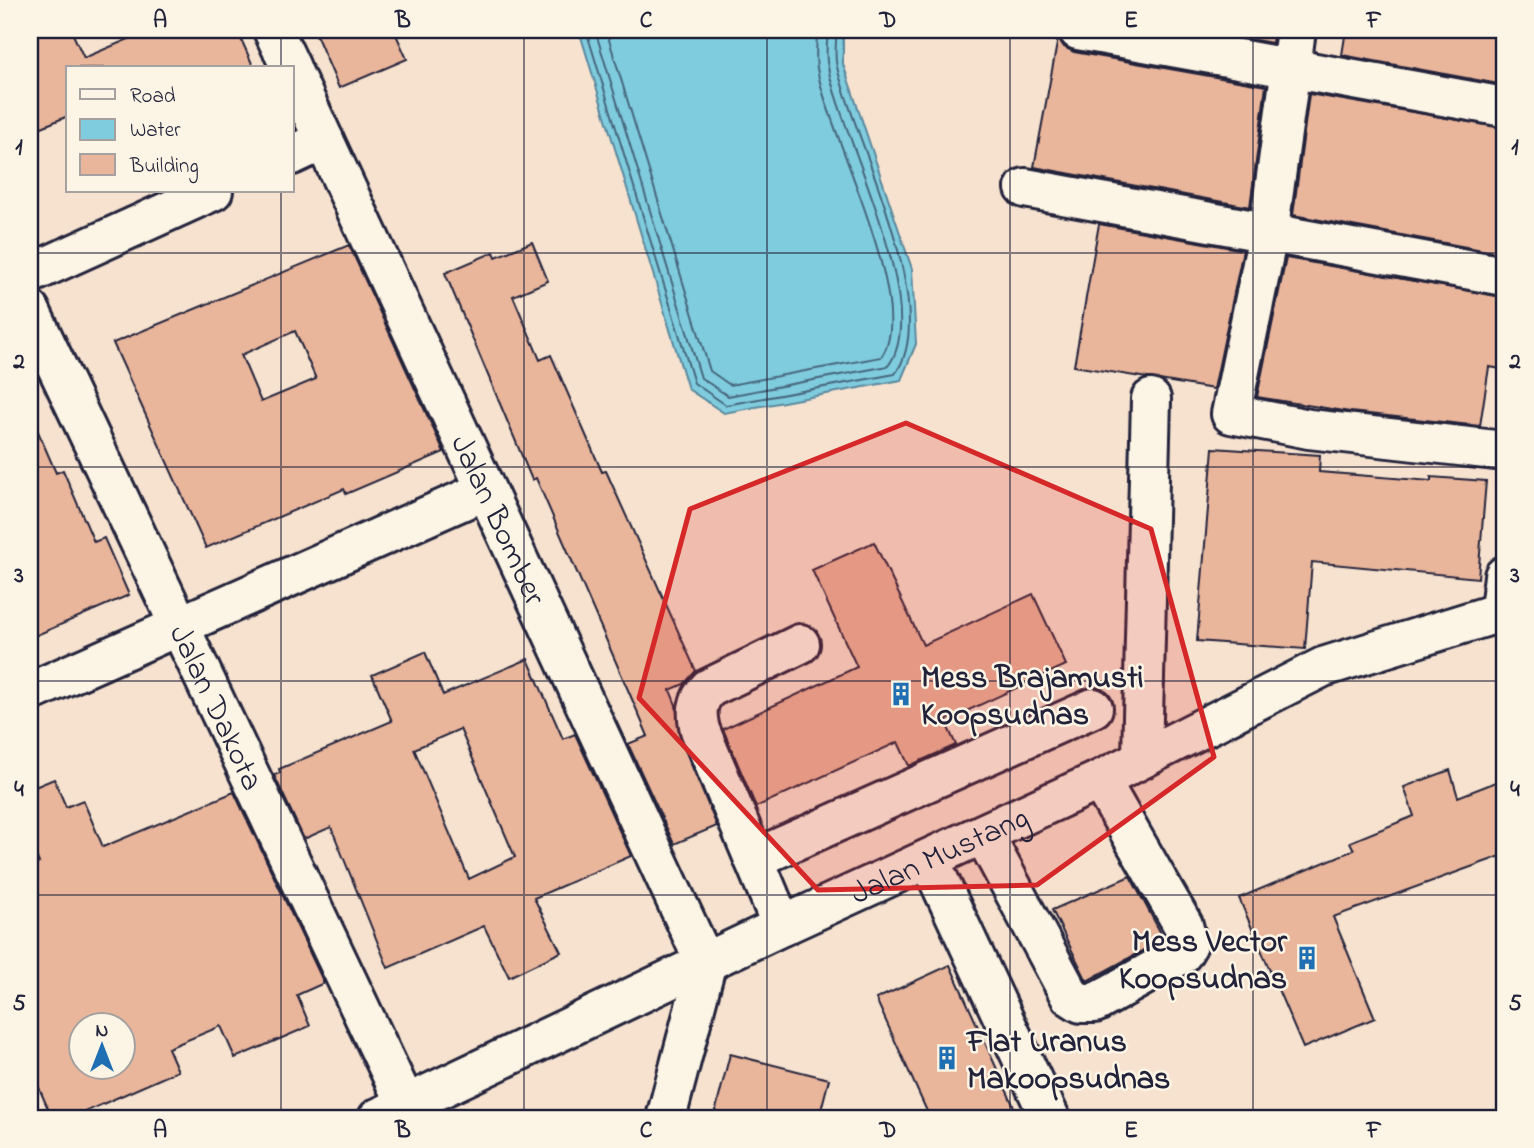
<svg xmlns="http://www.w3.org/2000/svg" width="1534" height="1148" viewBox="0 0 1534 1148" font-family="'Indie Flower',sans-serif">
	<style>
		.water { fill: #7fccde; stroke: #5a889d; stroke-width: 2 }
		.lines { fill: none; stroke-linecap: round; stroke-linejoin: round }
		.shore { stroke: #47667c; stroke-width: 2 }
		.building { fill: #e9b59b; stroke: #22223b; stroke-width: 2; fill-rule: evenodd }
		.minor-casing { stroke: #22223b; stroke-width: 44 }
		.minor { stroke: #fcf5e5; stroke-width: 38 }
		.marked { fill: #d62828; fill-opacity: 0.2; stroke: #d62828; stroke-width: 5; stroke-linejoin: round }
		.grid { fill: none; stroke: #22223b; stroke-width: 2; stroke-opacity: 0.55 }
		.labels { text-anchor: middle; stroke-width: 5; stroke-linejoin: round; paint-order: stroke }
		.street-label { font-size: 32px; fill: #22223b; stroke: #fcf5e5 }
		.poi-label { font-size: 32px; font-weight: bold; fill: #22223b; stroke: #fcf5e5; text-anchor: start }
		.neatline { fill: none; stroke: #22223b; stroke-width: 2.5 }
		.grid-label { font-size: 23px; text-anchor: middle; font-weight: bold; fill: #22223b }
	</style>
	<rect width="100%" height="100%" fill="#f6e2cf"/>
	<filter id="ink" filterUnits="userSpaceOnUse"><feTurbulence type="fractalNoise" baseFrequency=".0143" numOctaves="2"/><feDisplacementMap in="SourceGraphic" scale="14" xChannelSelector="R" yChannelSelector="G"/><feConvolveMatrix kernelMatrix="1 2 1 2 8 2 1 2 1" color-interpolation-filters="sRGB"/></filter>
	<g filter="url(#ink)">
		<path class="water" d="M 579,30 L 843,30 L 843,64 L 912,269 L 916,344 L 901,380 L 724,413 L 688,389 Z"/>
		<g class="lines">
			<path class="shore" d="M 586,30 L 694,383 L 726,405 L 895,374 C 943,310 854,139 837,67 C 834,56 836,41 837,30
				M 595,30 L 701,378 L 728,396 L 888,366 C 933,308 841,136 828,67 C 825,56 827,42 828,30
				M 606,30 L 710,371 L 730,385 L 881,357 C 920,306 826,129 817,68 C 815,56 817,42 817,30"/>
		</g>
		<path class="building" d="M 30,30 L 71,30 L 84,58 L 150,30 L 237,30 L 254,68 L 68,68 L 68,116 L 30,132 Z
			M 314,30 L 394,30 L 407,59 L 339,88 Z
			M 1200,30 L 1274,30 L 1272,43 Z
			M 1346,30 L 1471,30 L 1504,37 L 1504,85 L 1342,55 Z
			M 1058,38 L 1064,47 L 1074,52 L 1266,86 L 1250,207 L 1034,167 Z
			M 1309,94 L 1504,128 L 1504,254 L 1293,215 Z
			M 1099,224 L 1243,250 L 1214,389 L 1074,366 Z
			M 532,242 L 548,281 L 513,296 L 540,360 L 551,355 L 602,472 L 606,471 L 696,671 L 684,684 L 670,690 L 676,705 L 680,738 L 717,826 L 674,844 L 628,744 L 648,736 L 536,478 L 532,480 L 445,273 L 494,252 L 496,257 Z
			M 349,245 L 444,452 L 346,494 L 344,489 L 206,548 L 113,343 ZM 295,331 L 316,379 L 261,402 L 241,355 Z
			M 1286,258 L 1504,297 L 1502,369 L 1489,367 L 1480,426 L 1350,412 L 1257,397 Z
			M 30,413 L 56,473 L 63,470 L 94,542 L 104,538 L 129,595 L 30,638 Z
			M 1213,448 L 1320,455 L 1319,472 L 1431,481 L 1431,477 L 1486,481 L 1478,578 L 1312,562 L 1305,649 L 1197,641 Z
			M 874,542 L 923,645 L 1033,594 L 1066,665 L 945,721 L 956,745 L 909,766 L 898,742 L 756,807 L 723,729 L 857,667 L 812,570 Z
			M 425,652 L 443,695 L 528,659 L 563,739 L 575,734 L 631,856 L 534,898 L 561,952 L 509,977 L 484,926 L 388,968 L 331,827 L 304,839 L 274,775 L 280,773 L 279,769 L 392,721 L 372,675 ZM 460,729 L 515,857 L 469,879 L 414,749 Z
			M 1450,770 L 1458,797 L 1504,779 L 1504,855 L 1333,917 L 1375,1018 L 1303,1048 L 1239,898 L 1354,850 L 1350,842 L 1414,816 L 1404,787 Z
			M 54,779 L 66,807 L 83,800 L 103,847 L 234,792 L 324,983 L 297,995 L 310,1026 L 235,1058 L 221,1026 L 168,1048 L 178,1071 L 71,1118 L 52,1118 L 30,1067 L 30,867 L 39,863 L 30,840 L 30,789 ZM 80,1026 L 122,1026 L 122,1068 L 80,1068 Z
			M 1130,876 L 1164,939 L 1087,981 L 1052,910 Z
			M 950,965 L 1019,1118 L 930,1118 L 876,999 Z
			M 730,1054 L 829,1079 L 819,1118 L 735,1118 L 715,1113 Z"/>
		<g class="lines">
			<g class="minor-casing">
				<g id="minor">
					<path d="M 273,30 L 291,68"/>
					<path d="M 1078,30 L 1504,107"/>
					<path d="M 1296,30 L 1268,235 L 1231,414 L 1309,429 L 1504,451"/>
					<path id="s1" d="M 292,71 L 706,965"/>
					<path d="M 292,155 L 324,140"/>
					<path d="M 1025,188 L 1504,276"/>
					<path d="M 30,274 L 213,191"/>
					<path id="s2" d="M 30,310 L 406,1105"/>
					<path d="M 1500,610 L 1504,576"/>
					<path d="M 30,692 L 486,490"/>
					<path d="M 1142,757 L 1151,399"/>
					<path d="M 984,835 L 1070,996 L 1081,1003 L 1095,1003 L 1182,954 L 1188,944 L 1183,925 L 1100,780"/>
					<path d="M 754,859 L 1093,708"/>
					<path d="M 929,859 L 1050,1118"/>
					<path d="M 782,926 L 700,730 C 696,713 696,701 709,688 L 800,644"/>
					<path id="s3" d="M 378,1118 L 782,926 L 1100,780 L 1323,667 L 1504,611"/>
					<path d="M 666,1118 L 706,965"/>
				</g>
			</g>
			<use href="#minor" class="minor"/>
		</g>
	</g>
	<path class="marked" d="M 906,423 L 1151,529 L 1214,757 L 1037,885 L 818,890 L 639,698 L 690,509 Z"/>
	<path class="grid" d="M 281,30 L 281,68M 524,30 L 524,1118M 767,30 L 767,1118M 1010,30 L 1010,1118M 1253,30 L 1253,1118M 281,191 L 281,1118M 30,253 L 1504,253M 30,467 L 1504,467M 30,681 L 1504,681M 30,895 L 1504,895"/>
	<defs>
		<g id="building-bare" transform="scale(1.89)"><path d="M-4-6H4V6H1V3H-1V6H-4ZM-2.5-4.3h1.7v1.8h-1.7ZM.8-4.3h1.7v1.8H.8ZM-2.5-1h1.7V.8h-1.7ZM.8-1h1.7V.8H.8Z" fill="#1f6fb2" stroke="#fcf5e5" stroke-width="2.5" paint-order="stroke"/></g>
	</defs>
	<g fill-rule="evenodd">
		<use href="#building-bare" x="901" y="694"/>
		<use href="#building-bare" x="1307" y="958"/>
		<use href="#building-bare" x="947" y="1058"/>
	</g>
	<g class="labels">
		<g class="street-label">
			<text dy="11" stroke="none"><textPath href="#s1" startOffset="494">Jalan Bomber</textPath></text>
			<text dy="11" stroke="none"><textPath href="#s2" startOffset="439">Jalan Dakota</textPath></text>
			<text dy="11" stroke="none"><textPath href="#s3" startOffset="620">Jalan Mustang</textPath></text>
		</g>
		<g class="poi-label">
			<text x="921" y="687">Mess Brajamusti<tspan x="921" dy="37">Koopsudnas</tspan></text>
			<text x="1287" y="951" text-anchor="end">Mess Vector<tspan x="1287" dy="37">Koopsudnas</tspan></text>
			<text x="967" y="1051">Flat Uranus<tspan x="967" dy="37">Makoopsudnas</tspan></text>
		</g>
	</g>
	<rect width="1534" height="1148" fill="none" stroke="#fcf5e5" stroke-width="77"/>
	<rect x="66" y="66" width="228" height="126" fill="#fcf5e5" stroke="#a5a1a1" stroke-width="2"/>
	<rect x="80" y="89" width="35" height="10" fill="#fcf5e5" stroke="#a5a1a1" stroke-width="2"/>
	<text x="130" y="102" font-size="21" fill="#22223b">Road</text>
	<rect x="80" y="119" width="35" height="21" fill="#7fccde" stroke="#a5a1a1" stroke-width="2"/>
	<text x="130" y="136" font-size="21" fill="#22223b">Water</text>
	<rect x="80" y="154" width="35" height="21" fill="#e9b59b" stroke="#a5a1a1" stroke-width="2"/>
	<text x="130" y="172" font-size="21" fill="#22223b">Building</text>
	<g transform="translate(102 1046)"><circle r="33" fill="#fcf5e5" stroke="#a5a1a1" stroke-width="2"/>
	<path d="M0-5L12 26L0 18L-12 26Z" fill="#1f6fb2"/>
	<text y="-10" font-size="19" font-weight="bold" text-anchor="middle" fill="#22223b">N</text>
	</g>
	<rect x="38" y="38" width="1458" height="1072" class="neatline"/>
	<g class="grid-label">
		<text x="160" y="27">A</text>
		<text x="403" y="27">B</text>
		<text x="646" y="27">C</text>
		<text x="888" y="27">D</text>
		<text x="1131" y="27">E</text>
		<text x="1374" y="27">F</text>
		<text x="19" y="154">1</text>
		<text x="1515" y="154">1</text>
		<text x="19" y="368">2</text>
		<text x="1515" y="368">2</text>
		<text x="19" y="582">3</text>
		<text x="1515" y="582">3</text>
		<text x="19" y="796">4</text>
		<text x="1515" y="796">4</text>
		<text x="19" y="1010">5</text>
		<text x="1515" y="1010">5</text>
		<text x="160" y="1137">A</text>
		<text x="403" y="1137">B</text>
		<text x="646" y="1137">C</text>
		<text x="888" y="1137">D</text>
		<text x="1131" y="1137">E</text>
		<text x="1374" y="1137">F</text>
	</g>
</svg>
